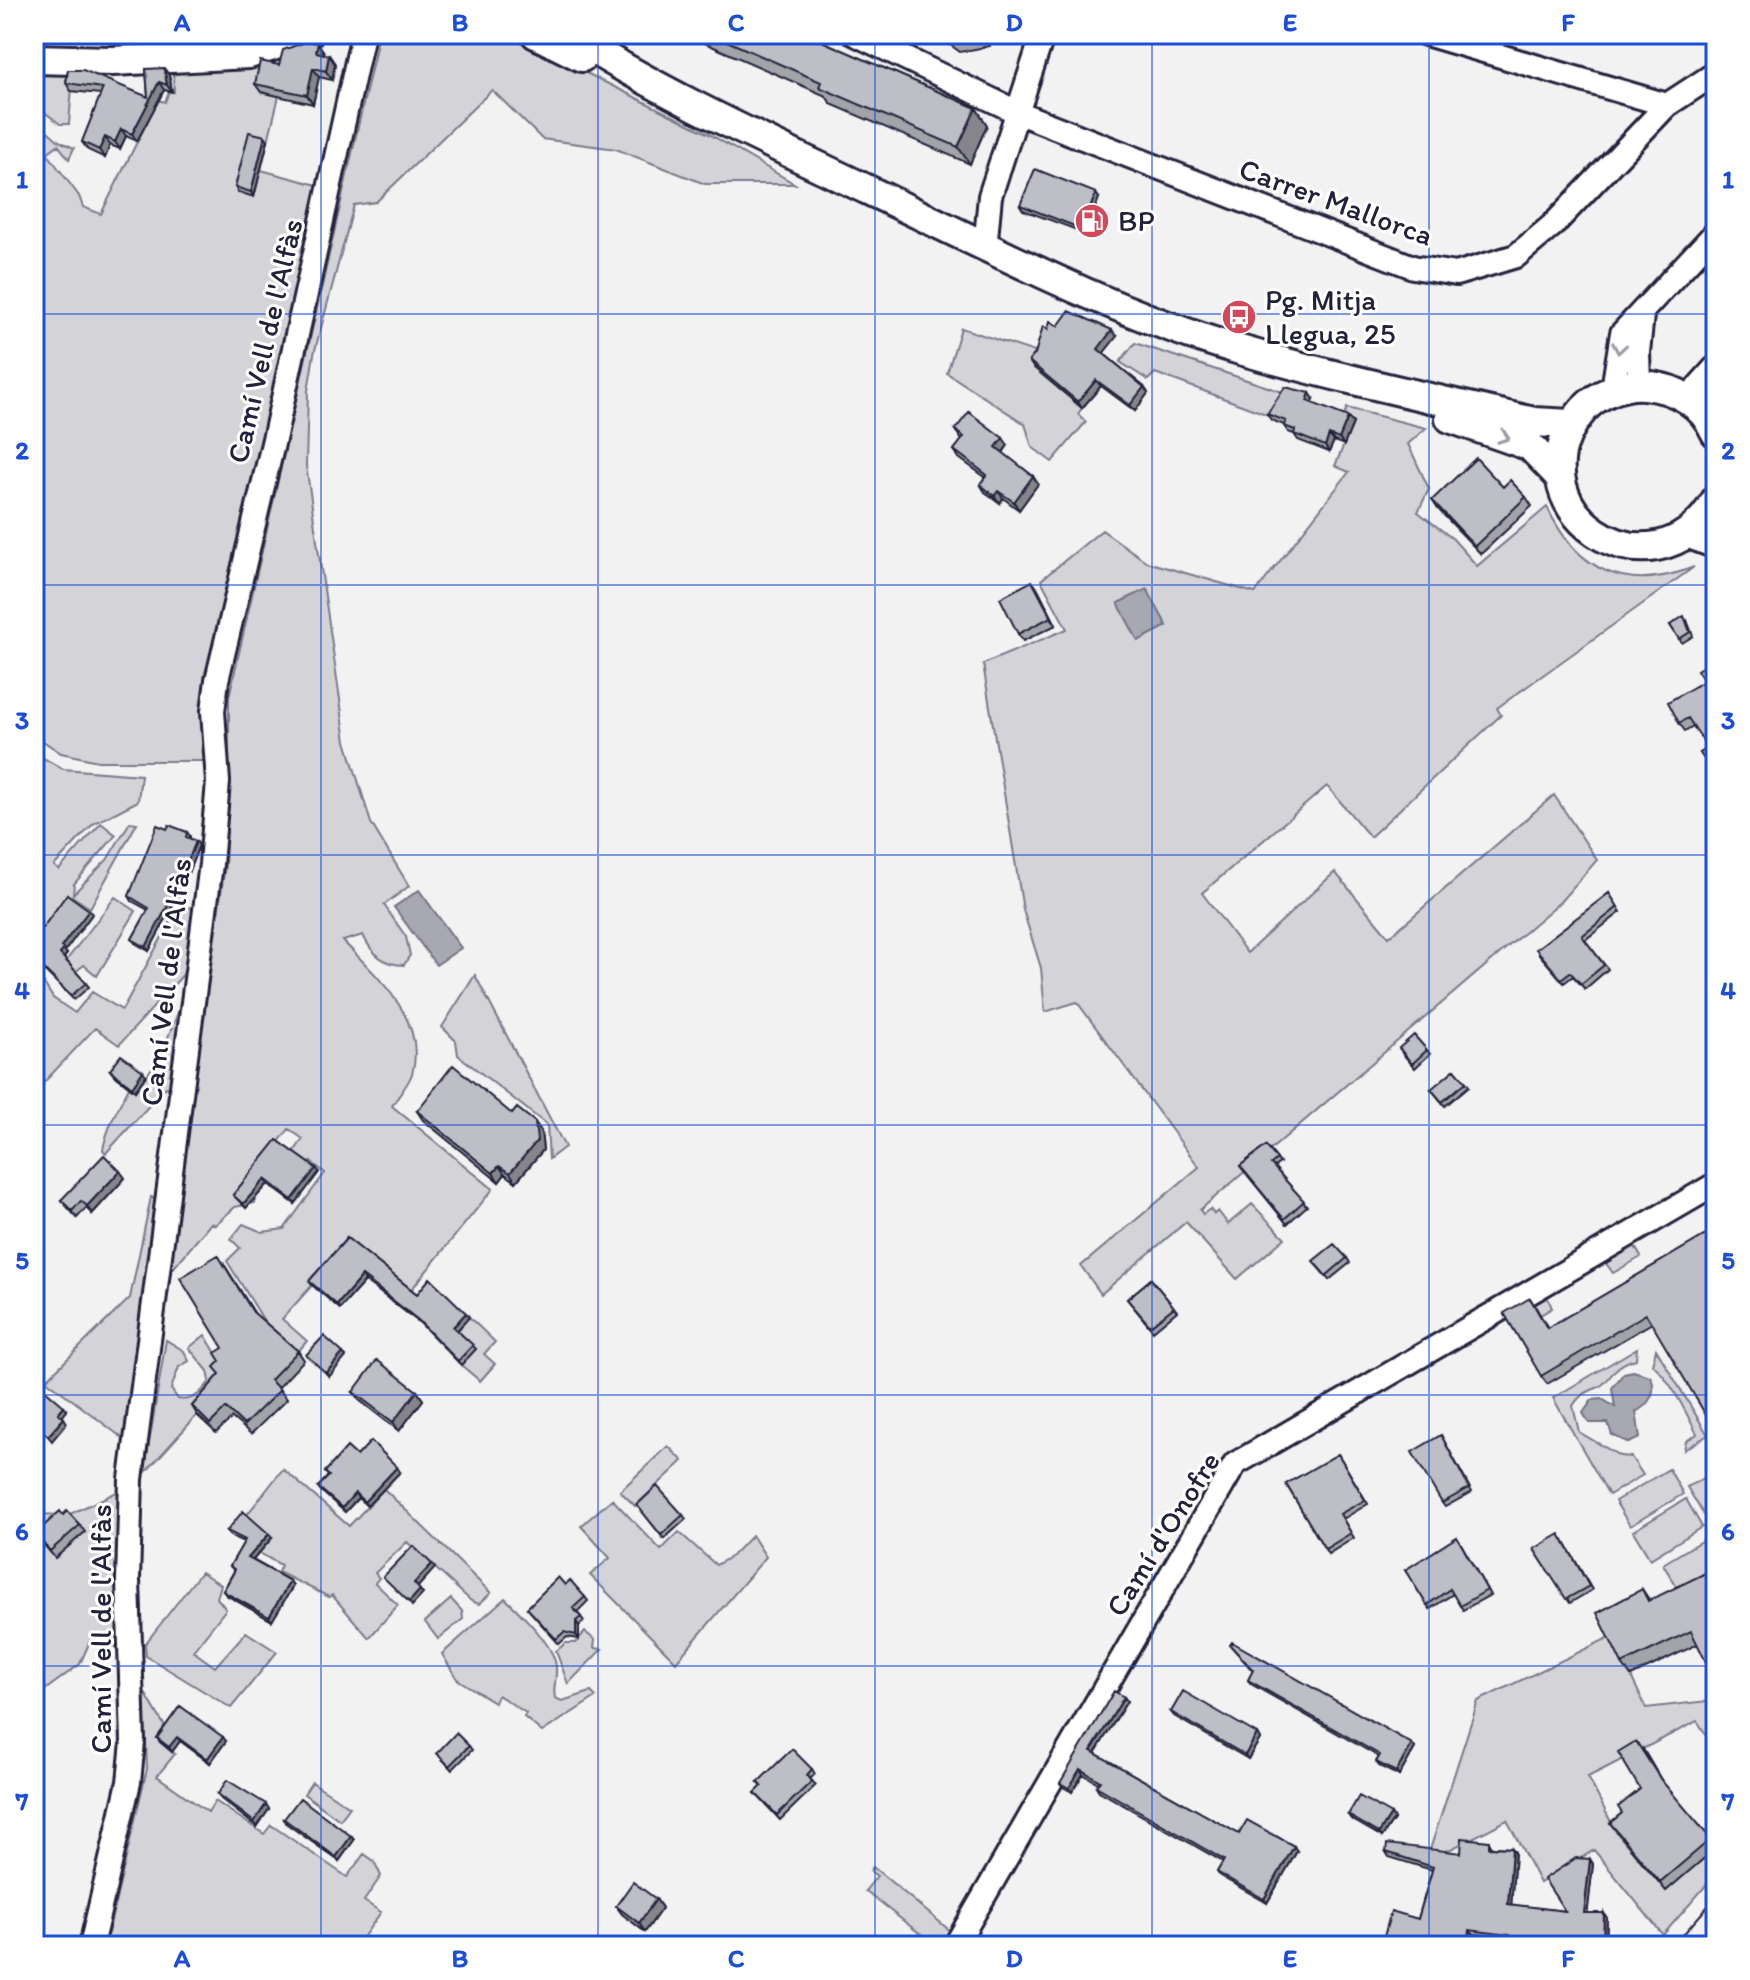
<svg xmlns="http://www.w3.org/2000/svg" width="1750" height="1980" viewBox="0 0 1750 1980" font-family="Itim,sans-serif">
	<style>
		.green { fill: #d3d3d8; stroke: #7a7a8a; stroke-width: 2 }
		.water { fill: #a8a8b2; stroke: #727282; stroke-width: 2 }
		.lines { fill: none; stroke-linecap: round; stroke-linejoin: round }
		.minor-casing { stroke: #22223b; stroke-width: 28 }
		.tertiary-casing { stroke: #22223b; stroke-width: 34 }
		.minor { stroke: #fff; stroke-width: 22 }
		.tertiary { stroke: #fff; stroke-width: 28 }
		.tram { stroke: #22223b; stroke-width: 2 }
		.wall { fill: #a3a3aa; stroke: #22223b; stroke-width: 2 }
		.shaded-wall { fill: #85858b; stroke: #22223b; stroke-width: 2 }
		.building { fill: #bebec6; stroke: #22223b; stroke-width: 2 }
		.oneway { stroke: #9c9ca7 }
		.grid { fill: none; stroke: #1d4ed8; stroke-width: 2; stroke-opacity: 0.55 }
		.labels { text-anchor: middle; stroke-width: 6; stroke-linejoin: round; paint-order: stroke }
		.street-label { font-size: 30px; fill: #22223b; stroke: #fff }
		.poi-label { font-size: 30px; fill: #22223b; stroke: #fff; text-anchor: start }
		.neatline { fill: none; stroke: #1d4ed8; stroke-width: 3 }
		.grid-label { font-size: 26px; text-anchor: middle; font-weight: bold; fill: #1d4ed8 }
	</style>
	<rect width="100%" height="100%" fill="#f2f2f3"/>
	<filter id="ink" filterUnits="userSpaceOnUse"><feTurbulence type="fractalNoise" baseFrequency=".0125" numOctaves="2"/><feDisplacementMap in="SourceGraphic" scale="16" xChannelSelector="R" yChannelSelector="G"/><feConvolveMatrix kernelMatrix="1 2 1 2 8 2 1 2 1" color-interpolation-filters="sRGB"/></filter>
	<g filter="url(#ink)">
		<path class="green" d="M 379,34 L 508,34 L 709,134 L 795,184 L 705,184 L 616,149 L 542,139 L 492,90 L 376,202 L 354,205 L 314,354 L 308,391 L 306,465 L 346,741 L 371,823 L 409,886 L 384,905 L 406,937 L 410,955 L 404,965 C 384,965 371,953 363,935 L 343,941 C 376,976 428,1019 412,1074 C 408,1085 398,1096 392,1106 L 493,1189 L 411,1290 L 350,1243 L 282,1319 L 307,1341 L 296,1354 L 271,1332 L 227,1261 L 240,1248 L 231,1239 L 243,1224 L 262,1232 L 284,1229 L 325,1173 L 311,1162 L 307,1167 L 291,1156 L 303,1139 L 289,1129 L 252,1176 L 258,1190 L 255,1203 L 235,1207 L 215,1225 L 211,1223 L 167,1276 L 225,865 L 229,788 L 229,697 Z
			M 268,56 L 261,92 L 279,96 L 261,170 L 321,186 L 207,761 L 98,761 L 61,753 L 34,735 L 34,119 L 59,141 L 74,148 L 69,159 L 58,145 L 47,153 L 79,196 L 83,207 L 101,214 L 158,100 L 165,102 L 169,91 L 174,92 L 173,72 L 226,70 Z
			M 37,70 L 73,75 L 69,124 L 60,124 L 34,104 Z
			M 961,328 L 1044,355 L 1049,380 L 1082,408 L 1078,414 L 1086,422 L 1052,462 L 1032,447 L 1025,424 L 947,373 Z
			M 1135,343 L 1289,394 L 1274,417 L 1155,373 L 1148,380 L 1120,362 Z
			M 1347,408 L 1426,428 L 1408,444 L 1429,489 L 1418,512 L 1453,539 L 1477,566 L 1547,507 C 1577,571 1626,594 1694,567 L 1497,708 L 1501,715 L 1370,837 L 1327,786 L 1202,893 L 1247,953 L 1335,872 L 1389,937 L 1554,795 L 1597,860 L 1560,902 L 1200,1210 L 1203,1214 L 1210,1209 L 1214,1214 L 1218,1211 L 1228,1224 L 1252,1204 L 1285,1238 L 1237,1279 L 1186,1222 L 1101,1294 L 1081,1266 L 1199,1167 L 1077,1002 L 1045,1012 L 1041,968 L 1023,910 L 983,664 L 1067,629 L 1041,580 L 1102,530 L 1147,562 L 1255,593 L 1349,472 L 1335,466 L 1353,423 L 1343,419 Z
			M 34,753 L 63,769 L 141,775 L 138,801 L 93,824 L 54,866 L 59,870 L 101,823 L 116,835 L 74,884 L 73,894 L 107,860 L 130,822 L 137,823 L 90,908 L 72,896 L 49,927 L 37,972 L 53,998 L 75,1013 L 92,992 L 122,1010 L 174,915 L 180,908 L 195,907 L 190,967 L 119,1045 L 95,1028 L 34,1093 Z
			M 115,897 L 136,911 L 97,976 L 84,965 L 75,972 L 66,961 Z
			M 475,975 L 565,1147 L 549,1159 L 547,1125 L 458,1055 L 456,1041 L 442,1027 Z
			M 179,1010 L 184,1013 L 176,1091 L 166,1087 L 106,1153 L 103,1150 C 107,1127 119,1106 129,1087 L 135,1091 L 160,1057 Z
			M 1716,1191 L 1716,1197 L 1634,1245 L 1641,1257 L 1613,1273 L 1605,1262 L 1547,1296 L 1552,1308 L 1540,1315 L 1532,1299 Z
			M 151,1197 L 161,1202 L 129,1443 L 46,1380 L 130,1298 Z
			M 469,1317 L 495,1342 L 484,1354 L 495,1364 L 480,1381 L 461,1365 L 476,1349 L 457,1331 Z
			M 205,1335 L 226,1370 L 226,1383 L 144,1474 L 166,1340 L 184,1351 L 189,1361 L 179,1367 L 171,1389 L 178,1399 C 193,1402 201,1393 210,1381 L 208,1371 L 189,1348 Z
			M 1637,1348 L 1636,1359 C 1611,1365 1612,1380 1599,1387 C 1587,1392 1580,1394 1573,1406 L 1579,1432 L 1620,1456 L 1631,1457 L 1643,1475 L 1609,1495 L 1553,1398 Z
			M 1656,1349 L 1708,1435 L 1684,1450 L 1686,1441 L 1697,1434 C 1687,1414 1669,1377 1652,1364 Z
			M 668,1446 L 683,1461 L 635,1506 L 620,1491 Z
			M 283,1469 L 349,1526 L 384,1489 L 491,1593 L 479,1604 L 471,1601 L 407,1542 L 375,1573 L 379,1578 L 375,1583 L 398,1605 L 369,1638 L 332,1595 L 329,1597 L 278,1572 L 281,1565 L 259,1553 L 246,1516 Z
			M 1669,1469 L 1683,1494 L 1630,1526 L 1615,1501 Z
			M 1711,1474 L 1716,1483 L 1716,1513 L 1706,1519 L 1687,1487 Z
			M 121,1490 L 122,1648 L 90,1641 L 80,1664 L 34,1698 L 34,1514 L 68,1515 Z
			M 612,1499 L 661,1550 L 679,1532 L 716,1565 L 732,1556 L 752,1535 L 766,1557 L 676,1662 L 590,1575 L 610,1558 L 581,1526 Z
			M 1686,1499 L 1702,1527 L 1650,1559 L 1633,1531 Z
			M 1716,1532 L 1716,1566 L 1678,1589 L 1663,1564 Z
			M 201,1572 L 221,1585 L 217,1598 L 226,1609 L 193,1651 L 215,1667 L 246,1632 L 277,1652 L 231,1708 L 146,1656 L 145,1644 Z
			M 505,1598 C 520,1613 549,1640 555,1661 C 559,1678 552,1685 555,1698 L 562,1701 L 591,1692 L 596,1697 L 542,1732 L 524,1717 L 526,1713 L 498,1695 L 494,1702 L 457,1679 L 442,1654 Z
			M 451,1599 L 462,1611 L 463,1619 L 438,1639 L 425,1622 Z
			M 585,1632 L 595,1640 L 594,1648 L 602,1649 L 568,1684 L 556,1651 L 566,1643 L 575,1643 Z
			M 1612,1636 L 1646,1708 L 1716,1700 L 1716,1749 L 1697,1721 L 1588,1777 L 1616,1832 L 1666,1890 L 1716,1848 L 1716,1874 L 1663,1935 L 1594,1850 L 1540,1883 L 1507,1820 L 1426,1862 L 1478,1701 Z
			M 144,1691 L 164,1725 L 160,1742 L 175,1754 L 157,1776 L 208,1812 L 215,1801 L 264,1834 L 271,1825 L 347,1877 L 364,1854 L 374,1861 L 381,1876 L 364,1901 L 381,1912 L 357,1946 L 105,1946 L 147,1769 Z
			M 312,1782 L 350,1807 L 340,1820 L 304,1794 Z
			M 873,1867 L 953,1933 L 946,1946 L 936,1946 L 865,1891 L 877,1876 L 870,1871 Z"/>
		<path class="water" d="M 1147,589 L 1167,626 L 1138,641 L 1118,603 Z
			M 419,890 L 461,948 L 436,965 L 394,907 Z
			M 1633,1371 L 1650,1376 C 1659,1392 1648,1405 1636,1412 L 1640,1438 L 1629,1443 L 1612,1435 L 1608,1423 L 1589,1423 L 1583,1413 L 1592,1400 L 1602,1399 L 1615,1407 L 1612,1388 L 1624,1373 Z"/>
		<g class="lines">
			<g class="minor-casing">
				<path id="minor" d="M 855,34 L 1019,113 L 1413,267 L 1456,274 L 1516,256 L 1554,224 L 1667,105 L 1716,73
					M 1426,34 L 1667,105
					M 985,249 L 990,196 L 1043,34
					M 1639,384 L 1638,352 L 1642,315
					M 1613,389 L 1622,333 L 1716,232
					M 1686,536 L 1716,547
					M 91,1946 L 129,1782 L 133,1742 L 128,1580 L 131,1479 L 211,864 L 218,782 L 213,711 L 217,680 L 275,435 L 363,34
					M 955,1946 L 1235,1464 L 1716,1184"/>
			</g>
			<g class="tertiary-casing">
				<path id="tertiary" d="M 536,34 L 582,57
					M 568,34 C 664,95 766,141 868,190 C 988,247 1113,313 1240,350 C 1337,378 1436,399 1534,422 L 1571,424
					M 34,59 L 112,61 L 249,54 L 308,34
					M 1690,400 L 1716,371
					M 1450,418 L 1530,446 L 1560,477
					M 1716,433 C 1702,403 1677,388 1644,385 C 1624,383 1598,394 1584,409 C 1501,504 1652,611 1716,500"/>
			</g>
			<use href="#minor" class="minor"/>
			<use href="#tertiary" class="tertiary"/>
			<path class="tram" d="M 1673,1946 L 1716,1897"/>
		</g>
		<path class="wall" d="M 684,34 L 818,34 L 824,42 L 976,108 L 987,125 L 970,164 L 831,104 L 826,96 Z
			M 940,34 L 989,34 L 990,46 L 960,52 L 945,41 Z
			M 324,52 L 324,54 L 329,55 L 335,64 L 332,80 L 319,77 L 313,104 L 261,92 L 255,84 L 279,65 Z
			M 146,69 L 169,75 L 172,92 L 164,90 L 137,141 L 126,136 L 120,149 L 110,145 L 105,158 L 88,150 L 82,142 L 101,94 L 71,91 L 66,83 L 68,70 L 148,97 Z
			M 265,136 L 268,140 L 254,197 L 238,192 L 235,187 Z
			M 1099,198 L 1085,233 L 1023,210 L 1020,205 Z
			M 1058,326 L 1117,336 L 1103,353 L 1144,387 L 1148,393 L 1135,411 L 1101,386 L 1082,408 L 1033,367 L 1029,361 L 1035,354 L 1048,329 Z
			M 1314,399 L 1312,403 L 1353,423 L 1344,445 L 1334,441 L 1329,452 L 1298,440 L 1294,434 L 1288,432 L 1284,426 L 1284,425 L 1271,420 L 1267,414 Z
			M 955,430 L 1008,445 L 1003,453 L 1038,484 L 1019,510 L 1003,498 L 1000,503 L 985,492 L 980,484 L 985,477 L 959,458 L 954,450 L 962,440 Z
			M 1503,487 L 1526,497 L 1532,506 L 1481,554 L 1438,509 L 1432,500 Z
			M 1038,589 L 1056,625 L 1023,641 L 1018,634 Z
			M 1687,620 L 1693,636 L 1682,643 L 1670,625 Z
			M 1716,658 L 1716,713 L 1709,717 L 1716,727 L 1716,776 L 1700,753 L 1708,748 L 1693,726 L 1685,731 L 1679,723 Z
			M 167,829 L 187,832 L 190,836 L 190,838 L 199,845 L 182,888 L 149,951 L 135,943 L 132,939 L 148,910 L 132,901 L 129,896 Z
			M 1609,893 L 1621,912 L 1585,940 L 1608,969 L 1585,989 L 1573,976 L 1564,983 L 1539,954 Z
			M 92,914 L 65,951 L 67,954 L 64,958 L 89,987 L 74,1000 L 45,971 L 34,982 L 34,950 Z
			M 1427,1050 L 1430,1054 L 1415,1068 L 1402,1053 Z
			M 110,1070 L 146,1075 L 135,1091 L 113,1074 Z
			M 1466,1082 L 1469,1086 L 1445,1106 L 1431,1089 Z
			M 417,1111 L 512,1114 L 541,1131 L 543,1150 L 516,1182 L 505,1174 L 499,1182 L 423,1120 Z
			M 277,1140 L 316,1168 L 319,1172 L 295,1204 L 268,1184 L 246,1208 L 233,1195 Z
			M 1266,1146 L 1280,1163 L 1274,1167 L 1307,1206 L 1287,1224 L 1240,1166 Z
			M 125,1178 L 92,1214 L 86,1208 L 77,1218 L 61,1200 Z
			M 1716,1229 L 1652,1323 L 1547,1384 L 1541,1376 L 1530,1298 L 1548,1328 Z
			M 347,1238 L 417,1294 L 466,1313 L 469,1317 L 457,1330 L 476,1349 L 461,1365 L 421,1324 L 365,1281 L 340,1309 L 312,1285 L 309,1281 Z
			M 1347,1258 L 1350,1263 L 1329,1280 L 1316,1265 Z
			M 224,1264 L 255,1314 L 298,1351 L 304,1360 L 278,1388 L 287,1399 L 251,1434 L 232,1418 L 216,1433 L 198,1416 L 192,1406 L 220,1374 L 220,1361 L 223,1348 Z
			M 1151,1279 L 1177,1311 L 1153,1331 L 1127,1299 Z
			M 417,1391 L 423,1400 L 399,1431 L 359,1400 L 353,1392 Z
			M 1441,1435 L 1472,1492 L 1445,1507 L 1442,1503 Z
			M 1338,1454 L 1368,1504 L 1343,1519 L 1354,1538 L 1328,1554 L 1286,1484 Z
			M 357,1456 L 400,1472 L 367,1506 L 358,1498 L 345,1512 L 321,1491 L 318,1487 L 328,1476 L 325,1472 Z
			M 637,1505 L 683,1515 L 686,1519 L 664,1539 Z
			M 63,1515 L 80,1525 L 85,1532 L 55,1558 L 35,1534 Z
			M 227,1531 L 272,1538 L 253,1560 L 290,1581 L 293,1586 L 272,1621 L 226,1595 L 223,1591 L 234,1571 L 230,1566 L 244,1542 L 230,1536 Z
			M 1563,1539 L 1592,1590 L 1570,1603 L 1534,1549 Z
			M 1460,1542 L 1490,1595 L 1463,1610 L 1453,1594 L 1430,1609 L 1405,1570 Z
			M 1716,1568 L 1716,1678 L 1709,1668 L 1698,1644 L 1631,1676 L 1622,1664 L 1642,1589 L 1650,1601 Z
			M 565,1585 L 585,1597 L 588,1601 L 577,1612 L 584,1621 L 579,1626 L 579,1639 L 567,1637 L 559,1644 L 527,1608 Z
			M 1230,1645 L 1415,1748 L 1399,1776 L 1379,1766 L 1376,1762 L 1379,1757 L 1251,1684 L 1248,1680 L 1253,1671 Z
			M 1124,1697 L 1127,1701 L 1095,1753 L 1239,1834 L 1297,1851 L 1267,1903 L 1220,1876 L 1217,1872 L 1223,1862 L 1099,1791 L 1096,1786 L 1098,1783 L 1083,1774 L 1072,1792 L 1063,1787 L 1060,1783 Z
			M 180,1706 L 226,1741 L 210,1763 L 180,1741 L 172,1752 L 160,1742 L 157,1738 Z
			M 1171,1712 L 1260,1739 L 1248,1759 L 1174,1716 Z
			M 469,1746 L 472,1750 L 452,1770 L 437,1753 Z
			M 1643,1749 L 1663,1783 L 1716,1846 L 1716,1848 L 1666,1891 L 1610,1823 L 1622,1813 L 1640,1789 Z
			M 812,1769 L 815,1774 L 810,1779 L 816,1785 L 780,1820 L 755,1793 L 762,1787 L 758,1782 Z
			M 218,1794 L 269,1809 L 257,1827 L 221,1799 Z
			M 1348,1815 L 1394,1819 L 1382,1837 L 1351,1819 Z
			M 284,1819 L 351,1836 L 354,1840 L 339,1861 L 287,1824 Z
			M 1489,1841 L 1492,1847 L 1512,1848 L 1515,1852 L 1511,1905 L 1565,1911 L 1590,1859 L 1593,1864 L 1587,1913 L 1607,1918 L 1606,1946 L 1509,1946 L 1509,1938 L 1473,1934 L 1471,1946 L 1383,1946 L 1382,1944 L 1418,1919 L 1432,1870 L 1389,1857 L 1386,1852 L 1461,1853 Z
			M 656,1899 L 662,1908 L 645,1932 L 622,1914 L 616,1906 Z"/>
		<path class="shaded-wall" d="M 982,34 L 989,34 L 990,46 Z
			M 318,43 L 324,52 L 323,61 L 316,52 Z
			M 329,55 L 335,64 L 332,80 L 326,71 Z
			M 164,68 L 169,75 L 172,92 L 167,85 Z
			M 313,68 L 319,77 L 313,104 L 307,95 Z
			M 159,82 L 164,90 L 137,141 L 132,134 Z
			M 976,108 L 987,125 L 970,164 L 958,147 Z
			M 121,129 L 126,136 L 120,149 L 115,142 Z
			M 265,136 L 268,140 L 254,197 L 251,192 Z
			M 105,137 L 110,145 L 105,158 L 99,150 Z
			M 1096,193 L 1099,198 L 1085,233 L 1082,229 Z
			M 1112,330 L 1117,336 L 1102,355 L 1098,349 Z
			M 1096,380 L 1101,386 L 1082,408 L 1078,402 Z
			M 1144,387 L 1148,393 L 1135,411 L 1130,405 Z
			M 1310,393 L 1314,399 L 1311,407 L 1307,401 Z
			M 1348,417 L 1353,423 L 1344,445 L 1339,439 Z
			M 1329,435 L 1334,441 L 1329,452 L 1325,446 Z
			M 1003,438 L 1008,445 L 1001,455 L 996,447 Z
			M 1033,476 L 1038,484 L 1019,510 L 1014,502 Z
			M 998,491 L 1003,498 L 1000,503 L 994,496 Z
			M 1032,581 L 1038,589 L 1056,625 L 1051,617 Z
			M 196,841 L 199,845 L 182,888 L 149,951 L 146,947 Z
			M 89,910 L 92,914 L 65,951 L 67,954 L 63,958 L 60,954 L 61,947 Z
			M 143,1071 L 146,1075 L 135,1091 L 132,1087 Z
			M 535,1122 L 541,1131 L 543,1150 L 516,1182 L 510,1173 Z
			M 499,1166 L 505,1174 L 499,1182 L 493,1173 Z
			M 316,1168 L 319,1172 L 295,1204 L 292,1200 Z
			M 120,1171 L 125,1178 L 92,1214 L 87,1206 Z
			M 265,1179 L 268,1184 L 246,1208 L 243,1204 Z
			M 362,1276 L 365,1281 L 340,1309 L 337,1305 Z
			M 466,1313 L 469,1317 L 457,1331 L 453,1327 Z
			M 343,1353 L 346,1357 L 329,1377 L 326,1373 Z
			M 417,1391 L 423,1400 L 399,1431 L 393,1422 Z
			M 64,1406 L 67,1411 L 61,1418 L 58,1413 Z
			M 64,1418 L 67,1423 L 52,1441 L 48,1436 Z
			M 397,1467 L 400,1472 L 367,1506 L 364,1502 Z
			M 355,1493 L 358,1498 L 345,1512 L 342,1508 Z
			M 269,1534 L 272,1538 L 251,1562 L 248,1558 Z
			M 432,1564 L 435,1568 L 417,1588 L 414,1583 Z
			M 290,1581 L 293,1586 L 272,1621 L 269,1617 Z
			M 420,1590 L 423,1594 L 412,1606 L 409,1602 Z
			M 576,1621 L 579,1626 L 579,1639 L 576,1635 Z
			M 1124,1697 L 1127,1701 L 1094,1755 L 1091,1751 Z
			M 1257,1734 L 1260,1739 L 1248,1759 L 1245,1755 Z
			M 177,1737 L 180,1741 L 172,1752 L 169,1747 Z
			M 223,1737 L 226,1741 L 210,1763 L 207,1759 Z
			M 1412,1744 L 1415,1748 L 1399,1776 L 1396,1772 Z
			M 1080,1769 L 1083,1774 L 1072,1792 L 1069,1788 Z
			M 266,1804 L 269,1809 L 257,1827 L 254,1822 Z
			M 1391,1814 L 1394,1819 L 1382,1837 L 1379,1833 Z
			M 351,1836 L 354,1840 L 339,1861 L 336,1857 Z
			M 1294,1846 L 1297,1851 L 1267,1903 L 1264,1899 Z
			M 1512,1848 L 1515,1852 L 1511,1909 L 1508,1904 Z
			M 1590,1859 L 1593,1864 L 1587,1918 L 1584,1913 Z
			M 656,1899 L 662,1908 L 645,1932 L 639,1923 Z
			M 1604,1913 L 1607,1918 L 1606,1946 L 1603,1944 Z
			M 1470,1930 L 1473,1934 L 1471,1946 L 1468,1946 Z"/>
		<path class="building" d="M 711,34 L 818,34 L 819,35 L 817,39 L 976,108 L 958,147 L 819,87 L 821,82 Z
			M 944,34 L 975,34 L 951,39 Z
			M 308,41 L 318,43 L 316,52 L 329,55 L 326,71 L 313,68 L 307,95 L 255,84 L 260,61 L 279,65 L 283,50 Z
			M 164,68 L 167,85 L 159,82 L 132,134 L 121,129 L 115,142 L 105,137 L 99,150 L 82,142 L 103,88 L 66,83 L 68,70 L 83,70 L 148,97 L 146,69 Z
			M 249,132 L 265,136 L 251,192 L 235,187 Z
			M 1035,169 L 1096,193 L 1082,229 L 1020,205 Z
			M 1069,311 L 1112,330 L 1098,349 L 1144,387 L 1130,405 L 1096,380 L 1078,402 L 1029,361 L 1035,354 L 1043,326 L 1048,329 L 1050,321 L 1058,326 Z
			M 1285,387 L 1310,393 L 1307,401 L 1348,417 L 1339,439 L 1329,435 L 1325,446 L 1294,434 L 1295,430 L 1284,426 L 1286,421 L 1267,414 Z
			M 969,412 L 1003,438 L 996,447 L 1033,476 L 1014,502 L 998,491 L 994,496 L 980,484 L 987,475 L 954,450 L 964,437 L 955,430 Z
			M 1476,458 L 1503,487 L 1510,480 L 1526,497 L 1475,546 L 1432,500 Z
			M 1032,581 L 1051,617 L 1018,634 L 1000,598 Z
			M 1684,616 L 1690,632 L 1679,639 L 1670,625 Z
			M 1716,658 L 1716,701 L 1704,709 L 1716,727 L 1716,764 L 1710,768 L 1700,753 L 1708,748 L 1688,718 L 1679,723 L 1668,702 L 1704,681 L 1697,670 Z
			M 157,825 L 167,829 L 169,825 L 187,832 L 186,837 L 196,841 L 179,884 L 146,947 L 132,939 L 149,908 L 129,896 Z
			M 1609,893 L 1618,907 L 1582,936 L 1604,965 L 1581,984 L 1570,972 L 1561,979 L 1536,949 Z
			M 67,894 L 89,910 L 61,947 L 64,949 L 60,954 L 86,983 L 71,996 L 42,967 L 34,975 L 34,950 L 39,933 Z
			M 1414,1035 L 1427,1050 L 1412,1064 L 1399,1048 Z
			M 121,1055 L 143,1071 L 132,1087 L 110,1070 Z
			M 453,1065 L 512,1114 L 517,1108 L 535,1122 L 537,1141 L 510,1173 L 499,1166 L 493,1173 L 417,1111 Z
			M 1455,1069 L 1466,1082 L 1442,1102 L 1431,1089 Z
			M 277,1140 L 316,1168 L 292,1200 L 265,1179 L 243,1204 L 233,1195 Z
			M 1266,1146 L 1277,1159 L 1271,1164 L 1304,1201 L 1284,1219 L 1240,1166 Z
			M 104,1155 L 120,1171 L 87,1206 L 81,1201 L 72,1211 L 61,1200 Z
			M 1716,1229 L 1716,1432 L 1646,1314 L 1541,1376 L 1504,1313 L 1530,1298 L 1547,1328 Z
			M 347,1238 L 417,1294 L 430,1278 L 466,1313 L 453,1327 L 473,1345 L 458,1361 L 418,1320 L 362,1276 L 337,1305 L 309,1281 Z
			M 1334,1244 L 1347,1258 L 1326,1276 L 1313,1261 Z
			M 218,1255 L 253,1312 L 298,1351 L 270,1380 L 280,1390 L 244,1425 L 226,1408 L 210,1424 L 192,1406 L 220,1374 L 214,1367 L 220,1361 L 215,1353 L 223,1348 L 180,1278 Z
			M 1151,1279 L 1174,1307 L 1150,1326 L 1127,1299 Z
			M 324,1336 L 343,1353 L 326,1373 L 306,1355 Z
			M 377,1360 L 417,1391 L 393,1422 L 353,1392 Z
			M 44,1389 L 64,1406 L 58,1413 L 64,1418 L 48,1436 L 34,1423 L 34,1392 L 39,1396 Z
			M 1441,1435 L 1469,1488 L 1442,1503 L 1412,1452 Z
			M 371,1441 L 397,1467 L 364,1502 L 355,1493 L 342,1508 L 318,1487 L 329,1476 L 325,1472 L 347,1447 L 357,1456 Z
			M 1338,1454 L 1365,1500 L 1340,1514 L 1351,1533 L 1325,1549 L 1286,1484 Z
			M 657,1486 L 683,1515 L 661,1535 L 637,1505 Z
			M 60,1511 L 63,1515 L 67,1511 L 80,1525 L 50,1551 L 35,1534 Z
			M 243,1511 L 269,1534 L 248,1558 L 290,1581 L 269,1617 L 223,1591 L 235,1570 L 230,1566 L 245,1540 L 227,1531 Z
			M 1560,1534 L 1589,1586 L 1566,1599 L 1534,1549 Z
			M 1457,1537 L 1487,1590 L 1460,1606 L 1450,1589 L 1427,1605 L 1405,1570 Z
			M 413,1546 L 432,1564 L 414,1583 L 420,1590 L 409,1602 L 383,1577 Z
			M 1716,1568 L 1716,1665 L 1709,1668 L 1691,1631 L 1622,1664 L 1597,1613 L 1642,1589 L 1648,1601 Z
			M 558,1577 L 565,1585 L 570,1580 L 585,1597 L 573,1608 L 581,1617 L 576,1621 L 576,1635 L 564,1632 L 556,1639 L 527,1608 Z
			M 1232,1642 L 1412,1744 L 1396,1772 L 1376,1762 L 1380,1755 L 1248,1680 L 1253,1670 L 1230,1645 Z
			M 1114,1691 L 1124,1697 L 1091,1751 L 1239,1834 L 1247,1820 L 1294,1846 L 1264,1899 L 1217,1872 L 1224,1860 L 1096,1786 L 1100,1781 L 1080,1769 L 1069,1788 L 1060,1783 Z
			M 1183,1691 L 1257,1734 L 1245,1755 L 1171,1712 Z
			M 180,1706 L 223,1737 L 207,1759 L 177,1737 L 169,1747 L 157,1738 Z
			M 456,1733 L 469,1746 L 449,1766 L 437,1753 Z
			M 1636,1741 L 1661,1780 L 1711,1839 L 1660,1882 L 1610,1823 L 1622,1813 L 1618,1807 L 1640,1789 L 1618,1752 Z
			M 792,1749 L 812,1769 L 807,1775 L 812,1781 L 777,1815 L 755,1793 L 762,1786 L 758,1782 Z
			M 227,1780 L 266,1804 L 254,1822 L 218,1794 Z
			M 1359,1796 L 1391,1814 L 1379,1833 L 1348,1815 Z
			M 300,1798 L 351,1836 L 336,1857 L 284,1819 Z
			M 1462,1838 L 1489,1841 L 1489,1847 L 1512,1848 L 1508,1904 L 1565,1911 L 1544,1879 L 1576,1858 L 1590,1859 L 1584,1913 L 1604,1913 L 1603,1944 L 1571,1943 L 1571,1946 L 1509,1946 L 1510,1935 L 1470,1930 L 1468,1946 L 1388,1946 L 1382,1944 L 1391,1911 L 1418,1919 L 1433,1867 L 1386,1852 L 1387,1844 L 1461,1853 Z
			M 633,1882 L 656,1899 L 639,1923 L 616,1906 Z"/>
		<defs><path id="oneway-chevron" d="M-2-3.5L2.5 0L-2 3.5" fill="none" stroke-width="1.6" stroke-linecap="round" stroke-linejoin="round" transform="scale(2)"/></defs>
		<g class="oneway">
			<use href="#oneway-chevron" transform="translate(1619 348) rotate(99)"/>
			<use href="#oneway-chevron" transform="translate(1504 437) rotate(19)"/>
		</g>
	</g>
	<path class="grid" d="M 321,34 L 321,1946M 598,34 L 598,1946M 875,34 L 875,1946M 1152,34 L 1152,1946M 1429,34 L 1429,1946M 34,314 L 1716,314M 34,585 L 1716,585M 34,855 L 1716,855M 34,1125 L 1716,1125M 34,1395 L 1716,1395M 34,1666 L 1716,1666"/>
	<defs>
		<g id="fuel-disc" transform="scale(1.8)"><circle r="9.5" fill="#d1495b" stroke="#fff"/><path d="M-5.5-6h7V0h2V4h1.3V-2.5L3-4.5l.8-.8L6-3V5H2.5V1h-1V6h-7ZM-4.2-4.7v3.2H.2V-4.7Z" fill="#fff"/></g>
		<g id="bus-disc" transform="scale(1.8)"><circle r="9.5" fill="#d1495b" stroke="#fff"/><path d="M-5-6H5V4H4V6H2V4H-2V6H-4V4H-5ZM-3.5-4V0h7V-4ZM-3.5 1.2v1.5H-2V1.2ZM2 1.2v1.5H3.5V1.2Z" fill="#fff"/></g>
	</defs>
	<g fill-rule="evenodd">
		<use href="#fuel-disc" x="1092" y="221"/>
		<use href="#bus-disc" x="1239" y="317"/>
	</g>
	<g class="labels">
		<g class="street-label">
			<text transform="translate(1336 202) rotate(20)" y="10">Carrer Mallorca</text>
			<text transform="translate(265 341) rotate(-77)" y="10">Camí Vell de l'Alfàs</text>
			<text transform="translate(166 982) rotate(-83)" y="10">Camí Vell de l'Alfàs</text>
			<text transform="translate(1163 1534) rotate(-58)" y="10">Camí d'Onofre</text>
			<text transform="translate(101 1629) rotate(-90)" y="10">Camí Vell de l'Alfàs</text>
		</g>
		<g class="poi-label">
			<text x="1118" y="231">BP</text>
			<text x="1265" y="310">Pg. Mitja<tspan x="1265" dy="34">Llegua, 25</tspan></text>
		</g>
	</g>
	<rect width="1750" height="1980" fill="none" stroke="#fff" stroke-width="88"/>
	<rect x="44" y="44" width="1662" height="1892" class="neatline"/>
	<g class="grid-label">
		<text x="182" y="31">A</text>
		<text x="460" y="31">B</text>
		<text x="736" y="31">C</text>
		<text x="1014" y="31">D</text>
		<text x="1290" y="31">E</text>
		<text x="1568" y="31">F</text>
		<text x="22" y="188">1</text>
		<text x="1728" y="188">1</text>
		<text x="22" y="459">2</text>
		<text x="1728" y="459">2</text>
		<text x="22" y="729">3</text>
		<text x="1728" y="729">3</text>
		<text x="22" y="999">4</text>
		<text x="1728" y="999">4</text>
		<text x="22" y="1269">5</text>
		<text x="1728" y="1269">5</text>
		<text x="22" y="1540">6</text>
		<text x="1728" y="1540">6</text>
		<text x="22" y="1810">7</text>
		<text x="1728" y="1810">7</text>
		<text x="182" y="1967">A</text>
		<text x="460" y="1967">B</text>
		<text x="736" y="1967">C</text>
		<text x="1014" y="1967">D</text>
		<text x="1290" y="1967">E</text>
		<text x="1568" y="1967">F</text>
	</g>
</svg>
